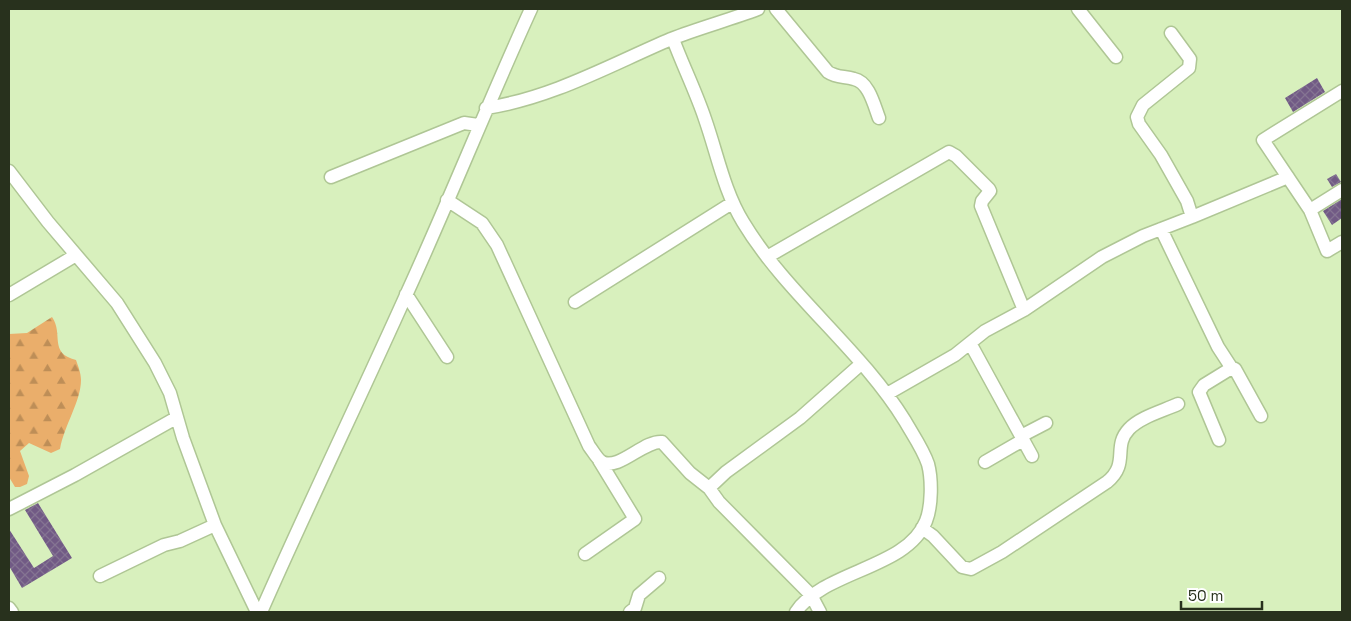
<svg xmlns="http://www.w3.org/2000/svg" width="1351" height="621" viewBox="0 0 1351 621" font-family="'Space Grotesk',sans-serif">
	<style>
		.forest { fill: url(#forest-firs) }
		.building { fill: url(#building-cross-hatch) }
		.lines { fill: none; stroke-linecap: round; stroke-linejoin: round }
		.minor-casing { stroke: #afc695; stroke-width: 15 }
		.minor { stroke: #fff; stroke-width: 12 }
	</style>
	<defs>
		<pattern id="forest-firs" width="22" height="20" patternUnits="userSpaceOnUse" patternTransform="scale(1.25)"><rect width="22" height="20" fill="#eaae6b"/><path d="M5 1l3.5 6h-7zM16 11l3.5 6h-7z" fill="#be8e57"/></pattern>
		<pattern id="building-cross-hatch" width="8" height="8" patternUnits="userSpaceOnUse" patternTransform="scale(1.25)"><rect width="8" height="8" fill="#715a85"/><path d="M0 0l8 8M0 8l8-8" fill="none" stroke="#847492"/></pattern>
	</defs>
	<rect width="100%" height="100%" fill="#d8f0bd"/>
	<path class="forest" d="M 52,317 C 64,334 48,353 76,360 C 78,366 81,373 81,380 C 81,401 64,426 60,449 L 51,453 L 29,443 L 20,451 L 29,476 L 27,484 L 20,487 L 15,487 L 9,477 L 9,334 L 27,333 Z"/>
	<path class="building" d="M 1317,78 L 1325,92 L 1293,112 L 1285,98 Z
		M 1336,174 L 1341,182 L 1332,187 L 1327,179 Z
		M 1342,199 L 1342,218 L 1332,225 L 1323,211 Z
		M 38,503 L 72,558 L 22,588 L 9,566 L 9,529 L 34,568 L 53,556 L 25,510 Z"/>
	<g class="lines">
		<g class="minor-casing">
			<path id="minor" d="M 776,9 L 828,72 C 837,78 844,76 854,79 C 869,82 874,105 879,118
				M 1078,9 L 1116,57
				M 673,39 C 683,66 696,92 705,119 C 717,153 724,191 743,222 C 787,295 860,348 905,421 C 913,435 923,449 928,464 C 932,479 932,506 926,521 C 907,569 824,570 796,612
				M 1342,91 L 1263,140 L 1310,210 L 1327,251 L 1342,242
				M 486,108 C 552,98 610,65 671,39 C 699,28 729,20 758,9
				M 9,171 L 48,222 L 117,303 L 155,363 L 170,393 L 183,438 L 215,525 L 257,612
				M 331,177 L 464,123 L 478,125
				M 447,200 L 482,223 L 497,245 L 589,446 C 593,451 597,459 602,462 C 619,471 644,440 662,442 L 690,473 L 709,488 L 726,472 L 800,418 L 861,364
				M 1310,210 L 1342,190
				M 1192,217 L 1288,177
				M 1161,229 L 1218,347 L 1231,367 L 1230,369 L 1204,385 L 1199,392 L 1219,440
				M 767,257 L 949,152 L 956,156 L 989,189 L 990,191 L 982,201 L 981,206 L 1024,310
				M 406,294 L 447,357
				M 9,295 L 76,255
				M 575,302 L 732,203
				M 970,343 L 1032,456
				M 1231,367 L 1235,369 L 1261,416
				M 887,394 L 955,355 L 985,331 L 1024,310 L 1102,257 L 1143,236 L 1192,217 L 1187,201 L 1161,155 L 1139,124 L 1137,117 L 1143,105 L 1189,68 L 1190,59 L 1171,33
				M 1021,436 L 1046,423
				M 985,462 L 1023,440
				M 709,488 L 719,502 L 811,595 L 820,612
				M 9,509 L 75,475 L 176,418
				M 922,528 L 933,536 L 962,567 L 971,569 L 1002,552 L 1107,482 C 1130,463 1112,447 1129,429 C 1140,417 1163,411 1178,404
				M 585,554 L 635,519 L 599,460
				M 100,576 L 164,545 L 180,541 L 215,525
				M 9,608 L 12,612
				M 261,612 C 308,505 359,400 407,293 C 450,199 488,103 531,9
				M 630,612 L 635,608 L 639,595 L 659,578"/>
		</g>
		<use href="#minor" class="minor"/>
	</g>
	<rect width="1351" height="621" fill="none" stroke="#28311d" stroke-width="20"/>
	<path d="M1181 601v8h81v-8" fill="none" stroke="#28311d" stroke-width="2.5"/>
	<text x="1188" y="601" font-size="15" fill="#28311d" stroke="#ffffff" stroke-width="4" paint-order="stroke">50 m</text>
</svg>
